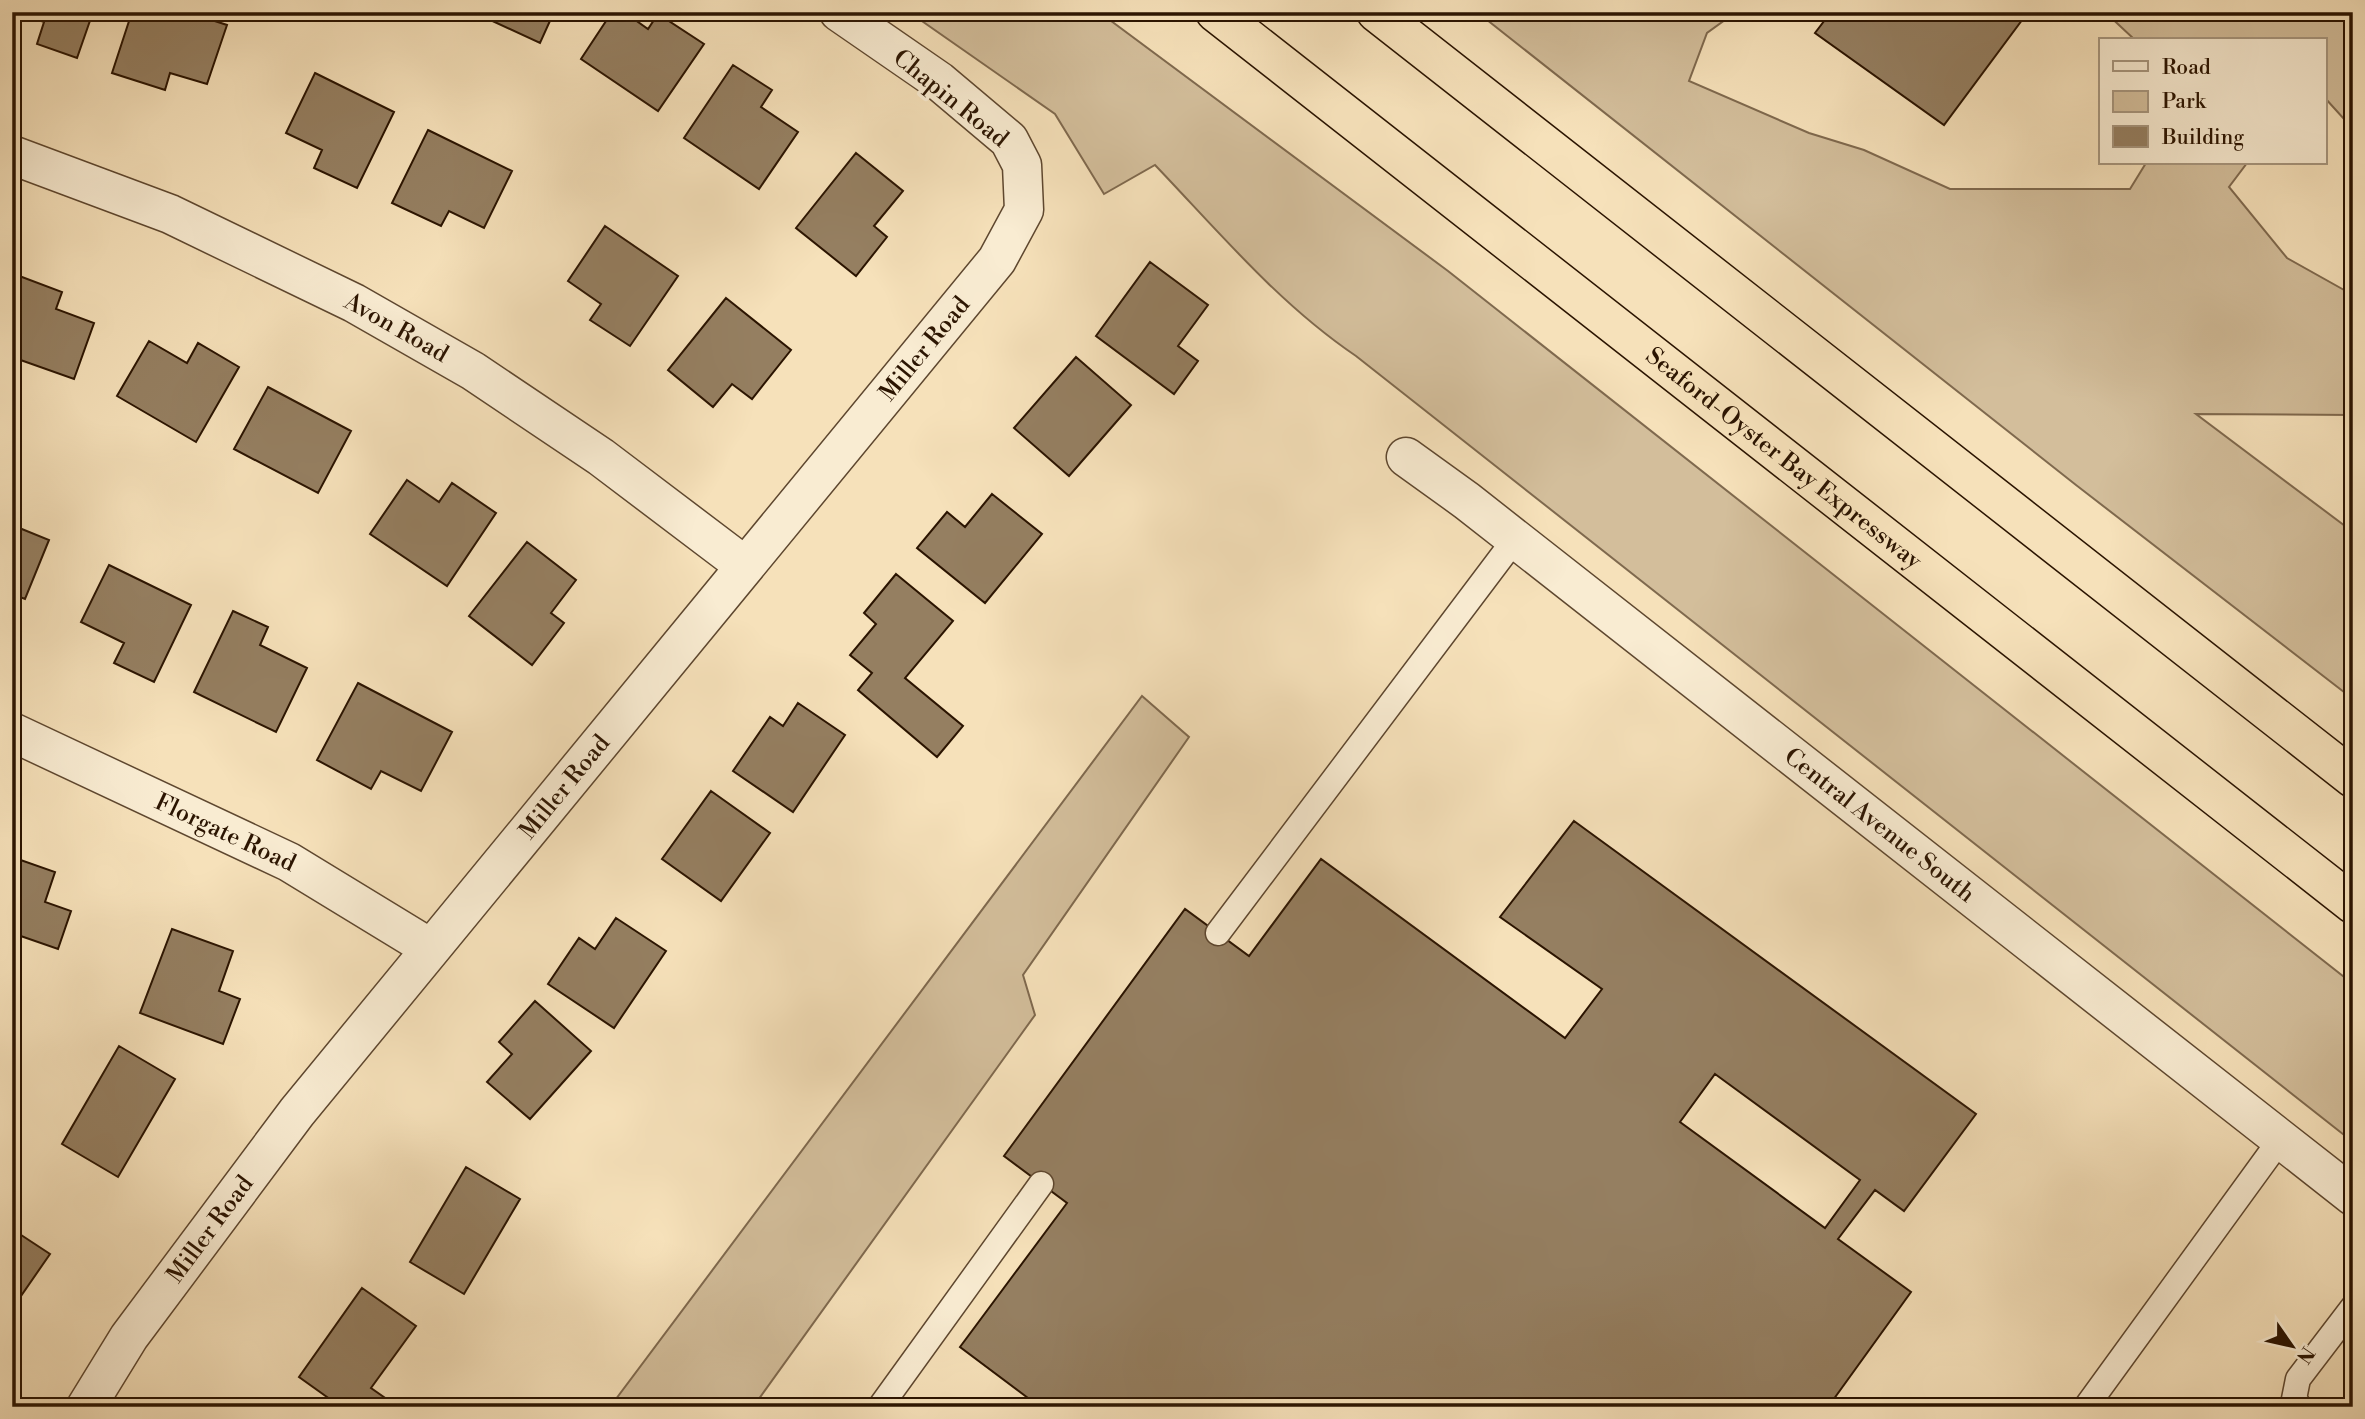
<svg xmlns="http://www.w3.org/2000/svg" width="2365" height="1419" viewBox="0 0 2365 1419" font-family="'Libre Bodoni',serif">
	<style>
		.green { fill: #d3be9b; stroke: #7f694e; stroke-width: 2 }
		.building { fill: #957f61; stroke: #2b1401; stroke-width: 2; fill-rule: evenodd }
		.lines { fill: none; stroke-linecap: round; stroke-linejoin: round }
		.service-casing { stroke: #5e472f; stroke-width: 27 }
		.minor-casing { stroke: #5e472f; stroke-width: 41 }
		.motorway-casing { stroke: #2b1401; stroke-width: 41 }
		.service { stroke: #f9ecd2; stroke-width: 24 }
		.minor { stroke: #f9ecd2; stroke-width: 38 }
		.motorway { stroke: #f6e1ba; stroke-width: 38 }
		.labels { text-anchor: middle; stroke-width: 7; stroke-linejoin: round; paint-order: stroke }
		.street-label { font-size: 24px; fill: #2b1401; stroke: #f9ecd2 }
	</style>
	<rect width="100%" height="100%" fill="#f6e1ba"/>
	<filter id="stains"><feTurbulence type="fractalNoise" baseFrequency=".00286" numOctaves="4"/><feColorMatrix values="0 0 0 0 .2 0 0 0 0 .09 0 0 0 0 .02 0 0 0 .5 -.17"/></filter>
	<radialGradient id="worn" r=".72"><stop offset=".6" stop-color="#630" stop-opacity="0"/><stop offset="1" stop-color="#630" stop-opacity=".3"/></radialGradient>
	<path class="green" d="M 909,12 L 1099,12 L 1448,271 L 2353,984 L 2353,1142 L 1356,356 C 1279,304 1219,232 1155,165 L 1104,194 L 1055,114 Z
		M 1477,12 L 1736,12 L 1707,33 L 1689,81 L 1809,133 L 1864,150 L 1950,189 L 2130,189 L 2146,163 L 2247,163 L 2229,187 L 2287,258 L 2353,295 L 2353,415 L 2196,414 L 2353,532 L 2353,699 L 2076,485 Z
		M 2105,12 L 2353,12 L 2353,129 L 2325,98 L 2325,40 L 2135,40 Z
		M 1142,696 L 1189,737 L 1023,975 L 1035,1015 L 753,1407 L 610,1407 Z"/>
	<path class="building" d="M 18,12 L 93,12 L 77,58 L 37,44 L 44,22 Z
		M 132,12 L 187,12 L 227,25 L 207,84 L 170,73 L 165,90 L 112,73 Z
		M 473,12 L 554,12 L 540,43 Z
		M 612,12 L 624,12 L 648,29 L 658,14 L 704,44 L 658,111 L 581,59 Z
		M 1831,12 L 2028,12 L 1944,125 L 1815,33 Z
		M 733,65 L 772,90 L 761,107 L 798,132 L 759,189 L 684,138 Z
		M 315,73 L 394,112 L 357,188 L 314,168 L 322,150 L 286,133 Z
		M 428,130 L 512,171 L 484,228 L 449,211 L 441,226 L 392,203 Z
		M 856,153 L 903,191 L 874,226 L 887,237 L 856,276 L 796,228 Z
		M 605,226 L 678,276 L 630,346 L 590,320 L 601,304 L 568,281 Z
		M 1150,262 L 1208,305 L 1178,346 L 1198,361 L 1174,394 L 1096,336 Z
		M 14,274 L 62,292 L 56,309 L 94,323 L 74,379 L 12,357 Z
		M 726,298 L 791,350 L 752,399 L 732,384 L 713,407 L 668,370 Z
		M 149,341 L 187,363 L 198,343 L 239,367 L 196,442 L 117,396 Z
		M 1076,357 L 1131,405 L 1069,476 L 1014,428 Z
		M 268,387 L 351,431 L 318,493 L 234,449 Z
		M 407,480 L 439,502 L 452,483 L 496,513 L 447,586 L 370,534 Z
		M 992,494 L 1042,534 L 985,603 L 917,548 L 947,512 L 965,527 Z
		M 12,525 L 49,540 L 25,599 L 12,594 Z
		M 527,542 L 576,580 L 551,613 L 564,623 L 532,665 L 469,616 Z
		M 109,565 L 191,605 L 154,682 L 114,663 L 124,643 L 81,622 Z
		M 896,574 L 953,621 L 905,678 L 963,726 L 937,757 L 858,690 L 872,673 L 850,655 L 876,624 L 864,613 Z
		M 233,611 L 268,627 L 260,645 L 307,668 L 276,732 L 194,692 Z
		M 358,683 L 452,732 L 421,791 L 381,771 L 371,789 L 317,760 Z
		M 798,703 L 845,735 L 793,812 L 733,771 L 770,717 L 783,726 Z
		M 711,791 L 770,833 L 721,901 L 662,859 Z
		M 1574,821 L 1976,1114 L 1904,1211 L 1875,1190 L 1838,1239 L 1911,1292 L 1828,1407 L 1040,1407 L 960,1347 L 1067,1203 L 1004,1156 L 1185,909 L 1249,956 L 1321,859 L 1565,1038 L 1602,989 L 1500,917 ZM 1715,1074 L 1860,1180 L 1825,1228 L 1680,1122 Z
		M 12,857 L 55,872 L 45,902 L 71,911 L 58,949 L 12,933 Z
		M 616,918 L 666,951 L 614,1028 L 548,984 L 579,938 L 595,949 Z
		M 172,929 L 233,951 L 219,991 L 240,999 L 223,1044 L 140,1013 Z
		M 535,1001 L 591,1051 L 530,1119 L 487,1082 L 512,1054 L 499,1042 Z
		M 119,1046 L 175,1079 L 118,1177 L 62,1144 Z
		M 466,1167 L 520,1199 L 464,1294 L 410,1262 Z
		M 12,1229 L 50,1254 L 12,1309 Z
		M 362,1288 L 416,1326 L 371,1388 L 398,1407 L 341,1407 L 299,1377 Z"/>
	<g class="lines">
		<g class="service-casing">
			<path id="service" d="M 1218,933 L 1515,539
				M 880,1407 L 1041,1184
				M 2086,1407 L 2280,1140
				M 2300,1407 L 2294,1399 L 2298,1379 L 2353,1307"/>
		</g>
		<g class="minor-casing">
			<g id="minor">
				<path id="s1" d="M 12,155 L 170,214 L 354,303 L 473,371 L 601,457 L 745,566"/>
				<path id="s2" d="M 1406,457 L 1467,501 L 2353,1196"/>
				<path id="s3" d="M 12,732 L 289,862 L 430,948"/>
				<path id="s4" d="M 86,1407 L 129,1337 L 297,1112 L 997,260 L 1024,210 L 1022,165 L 1009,140 L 939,81 L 839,12"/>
			</g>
		</g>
		<g class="motorway-casing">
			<g id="motorway">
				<path id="s5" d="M 1215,12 L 2353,904"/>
				<path d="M 1376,12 L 2353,778"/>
			</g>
		</g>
		<use href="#service" class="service"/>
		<use href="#minor" class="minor"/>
		<use href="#motorway" class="motorway"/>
	</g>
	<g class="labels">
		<g class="street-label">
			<text transform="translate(951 98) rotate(39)" y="8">Chapin Road</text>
			<text dy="8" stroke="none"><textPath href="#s1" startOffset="422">Avon Road</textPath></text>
			<text dy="8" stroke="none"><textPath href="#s4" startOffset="1351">Miller Road</textPath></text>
			<text dy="8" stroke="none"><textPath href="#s5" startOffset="723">Seaford-Oyster Bay Expressway</textPath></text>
			<text dy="8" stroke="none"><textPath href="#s4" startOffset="784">Miller Road</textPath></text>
			<text dy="8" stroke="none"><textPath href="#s2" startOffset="600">Central Avenue South</textPath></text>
			<text dy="8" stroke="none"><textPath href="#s3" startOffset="236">Florgate Road</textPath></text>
			<text dy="8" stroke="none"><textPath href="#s4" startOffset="217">Miller Road</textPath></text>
		</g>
	</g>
	<rect width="2365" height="1419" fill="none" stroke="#f6e1ba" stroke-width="42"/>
	<rect x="14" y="14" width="2337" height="1391" fill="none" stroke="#2b1401" stroke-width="3.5"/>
	<rect x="21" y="21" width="2323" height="1377" fill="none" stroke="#2b1401" stroke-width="2"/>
	<rect x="2099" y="38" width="228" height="126" fill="#f9ecd2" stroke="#a7967e" stroke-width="2"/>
	<rect x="2113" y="61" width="35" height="10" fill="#f9ecd2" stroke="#a7967e" stroke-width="2"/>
	<text x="2162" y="74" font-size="21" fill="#2b1401">Road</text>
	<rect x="2113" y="91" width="35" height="21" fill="#d3be9b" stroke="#a7967e" stroke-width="2"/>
	<text x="2162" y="108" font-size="21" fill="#2b1401">Park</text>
	<rect x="2113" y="126" width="35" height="21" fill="#957f61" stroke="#a7967e" stroke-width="2"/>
	<text x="2162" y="144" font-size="21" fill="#2b1401">Building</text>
	<g transform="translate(2292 1346) rotate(124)" stroke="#f9ecd2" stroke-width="5" paint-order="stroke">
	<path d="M0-5L12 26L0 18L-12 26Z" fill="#2b1401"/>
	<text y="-10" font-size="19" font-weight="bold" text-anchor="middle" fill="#2b1401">N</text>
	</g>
	<rect width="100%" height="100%" filter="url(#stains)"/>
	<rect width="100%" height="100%" fill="url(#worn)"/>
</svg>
